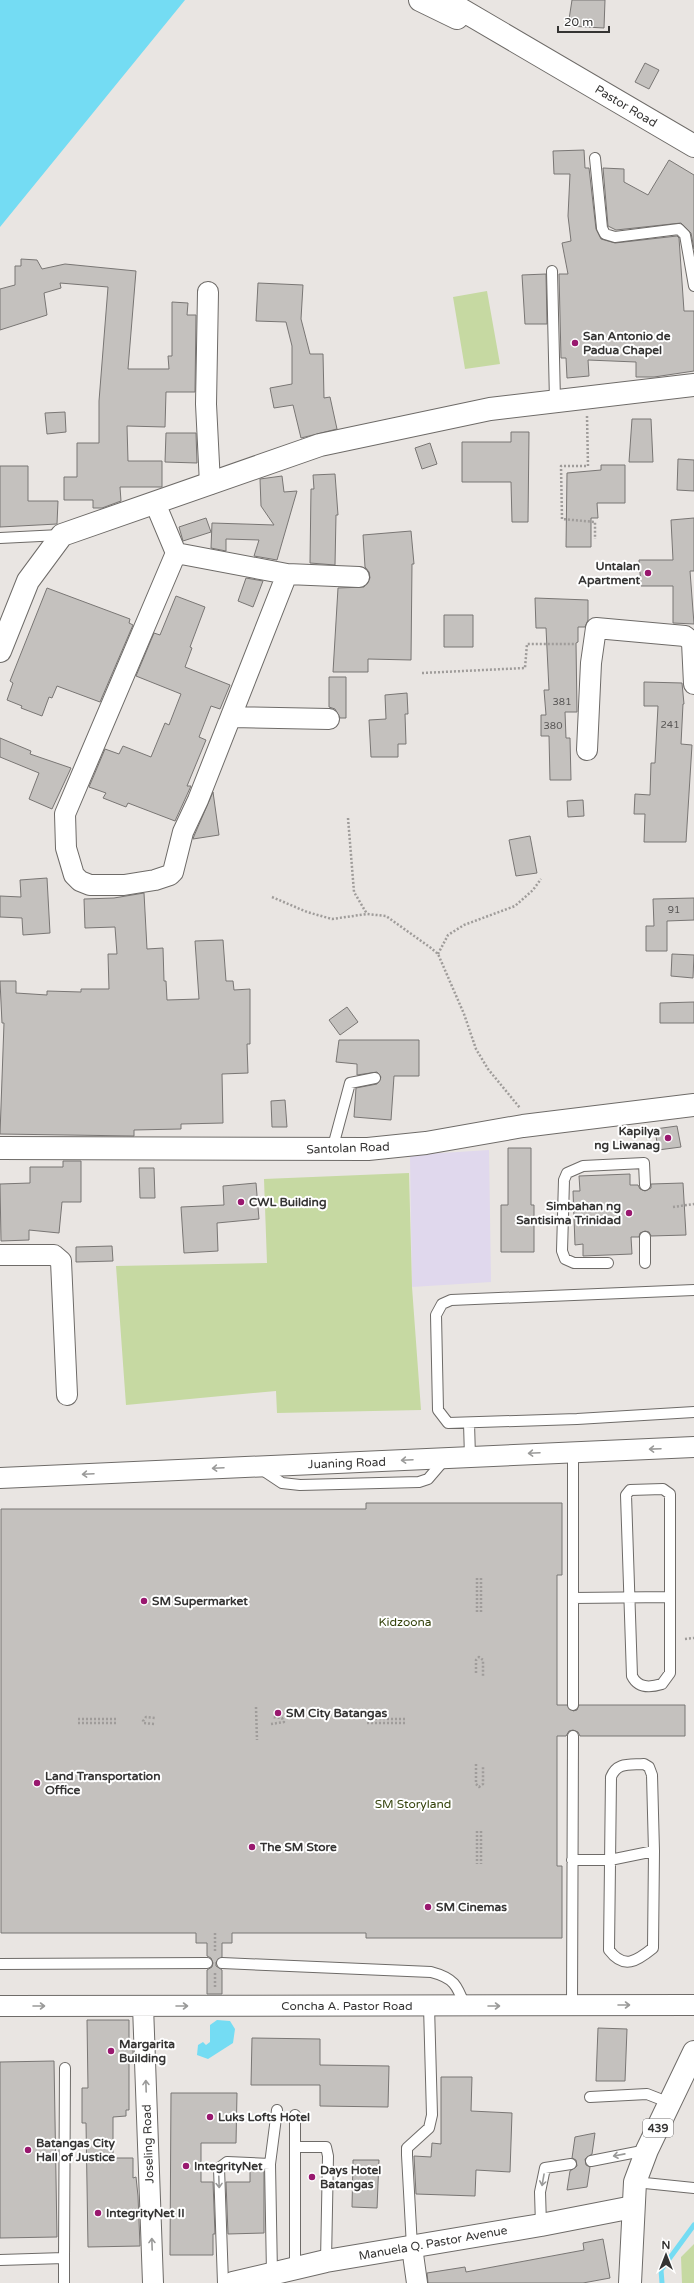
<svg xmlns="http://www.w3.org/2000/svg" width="694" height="2283" viewBox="0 0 694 2283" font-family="'Varela Round',sans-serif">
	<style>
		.industrial { fill: #e0d8ed }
		.green { fill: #c6d9a2 }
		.water { fill: #74dcf3 }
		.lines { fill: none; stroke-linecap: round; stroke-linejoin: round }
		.stream { stroke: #74dcf3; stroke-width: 5 }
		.building { fill: #c4c1be; stroke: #797674 }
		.service-casing { stroke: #6e6b68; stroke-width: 12 }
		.minor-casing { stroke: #6e6b68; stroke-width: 22 }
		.tertiary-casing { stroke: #6e6b68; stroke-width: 24 }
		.secondary-casing { stroke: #6e6b68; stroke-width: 24 }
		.primary-casing { stroke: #6e6b68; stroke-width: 24 }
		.path { stroke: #9f9c9a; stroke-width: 2.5; stroke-dasharray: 2 2; stroke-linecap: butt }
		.service { stroke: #fff; stroke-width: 10 }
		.minor { stroke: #fff; stroke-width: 20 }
		.tertiary { stroke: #fff; stroke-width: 22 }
		.secondary { stroke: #fff; stroke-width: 22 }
		.primary { stroke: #fff; stroke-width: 22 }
		.oneway { stroke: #9a9a99 }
		.poi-dot { fill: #99186f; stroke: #fff; stroke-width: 1.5 }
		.labels { text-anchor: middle; stroke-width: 4; stroke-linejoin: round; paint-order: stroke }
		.number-label { font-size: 10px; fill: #595756 }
		.shield { fill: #fff; stroke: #727170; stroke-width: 1 }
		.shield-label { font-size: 11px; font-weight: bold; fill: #353433 }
		.street-label { font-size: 12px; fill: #353433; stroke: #fff }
		.poi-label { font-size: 12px; font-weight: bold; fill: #353433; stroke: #fff; text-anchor: start }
		.park-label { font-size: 12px; fill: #34420b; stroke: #fff }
	</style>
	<rect width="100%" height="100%" fill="#e9e5e2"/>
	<path class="industrial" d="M 489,1150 L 491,1282 L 412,1287 L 410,1155 Z"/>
	<path class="green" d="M 487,291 L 500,364 L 465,369 L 453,297 Z
		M 409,1173 L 412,1287 L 421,1410 L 277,1413 L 276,1391 L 126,1405 L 116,1266 L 267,1263 L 264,1179 Z
		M 694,2244 L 694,2283 L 682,2283 L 681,2257 Z"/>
	<path class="water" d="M 0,0 L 185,0 L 0,227 Z
		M 217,2020 L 230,2021 L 235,2029 L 233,2043 L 208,2059 L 197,2055 L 198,2045 L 203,2042 L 206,2045 L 210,2042 L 210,2025 Z"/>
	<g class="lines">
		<path class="stream" d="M 662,2283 L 661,2270 L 694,2225"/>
	</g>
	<path class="building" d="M 572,0 L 605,0 L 604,28 L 568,26 Z
		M 645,63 L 659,70 L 649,89 L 635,82 Z
		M 584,150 L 585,168 L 589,168 L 596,229 L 601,239 L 615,243 L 677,236 L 679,238 L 684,311 L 694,311 L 694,371 L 654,377 L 636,377 L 636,362 L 588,360 L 589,376 L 567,378 L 566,358 L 561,358 L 559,274 L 568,274 L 562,243 L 571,241 L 568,216 L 570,174 L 554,174 L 553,151 Z
		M 669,160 L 694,175 L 694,249 L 691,233 L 681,223 L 616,230 L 608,226 L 603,168 L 624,169 L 624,182 L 648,195 Z
		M 21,259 L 37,260 L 42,269 L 65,264 L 136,271 L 128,369 L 169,369 L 168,356 L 172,356 L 172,302 L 188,303 L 187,315 L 196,315 L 195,392 L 166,392 L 165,427 L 127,426 L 128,461 L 162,461 L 162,487 L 120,487 L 121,501 L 102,508 L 93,508 L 93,500 L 64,500 L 64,477 L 77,477 L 77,443 L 99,443 L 99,401 L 108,287 L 60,283 L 61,288 L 44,293 L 47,315 L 0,330 L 0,289 L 15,285 L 15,266 L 21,266 Z
		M 546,274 L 547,324 L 525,324 L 522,275 Z
		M 258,283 L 303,285 L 301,319 L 310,354 L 323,354 L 324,398 L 330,397 L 337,429 L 301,438 L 293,405 L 274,408 L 270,388 L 292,384 L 292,346 L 286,322 L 256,321 Z
		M 65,412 L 66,432 L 47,434 L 45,413 Z
		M 632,419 L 651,419 L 653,462 L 629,462 Z
		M 511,432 L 529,432 L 528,522 L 512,522 L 511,482 L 462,482 L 462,442 L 511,442 Z
		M 166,433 L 196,433 L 197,463 L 165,462 Z
		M 430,443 L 437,464 L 422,469 L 415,448 Z
		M 678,459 L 694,460 L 694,491 L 677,490 Z
		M 601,465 L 625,465 L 625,503 L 597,503 L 598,518 L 591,518 L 591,547 L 566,547 L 567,473 L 601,470 Z
		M 0,466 L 28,466 L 28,501 L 58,501 L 57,524 L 0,527 Z
		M 335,474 L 338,515 L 336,515 L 335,565 L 310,563 L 311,489 L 314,489 L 313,475 Z
		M 282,476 L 284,492 L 297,491 L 277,560 L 254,556 L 259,540 L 226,539 L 226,551 L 211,548 L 212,523 L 274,525 L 261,506 L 260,479 Z
		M 206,518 L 211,532 L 183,541 L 179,527 Z
		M 694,518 L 694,571 L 690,571 L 694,624 L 673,623 L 673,586 L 641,586 L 639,560 L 673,560 L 671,520 Z
		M 411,531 L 414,564 L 412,564 L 411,660 L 368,659 L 368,672 L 333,672 L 338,588 L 364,587 L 370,578 L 369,572 L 365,567 L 363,535 Z
		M 246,578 L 263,581 L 253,607 L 238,601 Z
		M 47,588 L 130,619 L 129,623 L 133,625 L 100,702 L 57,686 L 52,698 L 49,697 L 42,716 L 21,708 L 22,706 L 7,700 L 13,683 L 10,681 Z
		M 176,596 L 205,607 L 190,647 L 192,648 L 185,667 L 230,685 L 220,709 L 211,706 L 199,737 L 206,740 L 187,786 L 191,786 L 175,821 L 128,803 L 126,807 L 103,798 L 106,793 L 89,787 L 105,749 L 119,754 L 123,746 L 151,757 L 165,723 L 169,725 L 181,694 L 136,676 L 154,633 L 160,635 Z
		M 535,598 L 588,600 L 588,620 L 585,627 L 578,627 L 578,642 L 576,643 L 577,712 L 565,712 L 566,738 L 570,738 L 571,780 L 550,780 L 549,736 L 541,736 L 541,715 L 546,715 L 544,690 L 549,690 L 546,628 L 536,628 Z
		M 444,615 L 473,615 L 473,647 L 444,647 Z
		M 329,677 L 346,677 L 346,718 L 340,718 L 335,709 L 329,707 Z
		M 644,682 L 682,683 L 684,704 L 683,704 L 681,744 L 692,745 L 686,842 L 644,842 L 645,814 L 634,814 L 635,794 L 650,795 L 651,763 L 655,763 L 658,706 L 644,706 Z
		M 407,693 L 408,714 L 405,714 L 406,744 L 398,744 L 398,757 L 371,757 L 369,720 L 386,719 L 385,695 Z
		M 0,738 L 31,751 L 30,754 L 71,768 L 52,809 L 29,799 L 39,773 L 0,757 Z
		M 213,792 L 219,835 L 193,839 L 194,836 Z
		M 583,800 L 584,816 L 568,817 L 567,801 Z
		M 530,836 L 537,873 L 516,876 L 509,840 Z
		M 47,878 L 50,933 L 23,935 L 22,918 L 0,917 L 0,896 L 21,897 L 20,880 Z
		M 144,893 L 147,949 L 163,948 L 164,981 L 166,981 L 167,1000 L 199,999 L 195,941 L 223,940 L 226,981 L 233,981 L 234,990 L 250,989 L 250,1044 L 247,1044 L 248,1073 L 222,1074 L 223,1123 L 181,1124 L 181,1129 L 134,1130 L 134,1136 L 0,1134 L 4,1023 L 2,1023 L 0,981 L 16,981 L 16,993 L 47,995 L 47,991 L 81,992 L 81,989 L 109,989 L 108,954 L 117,954 L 115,927 L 85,928 L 84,899 L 114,898 Z
		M 694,898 L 694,920 L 667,921 L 667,951 L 646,951 L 646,926 L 654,926 L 653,899 Z
		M 672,954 L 694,955 L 693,978 L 671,976 Z
		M 694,1002 L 694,1023 L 660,1023 L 660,1003 Z
		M 347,1007 L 358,1022 L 340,1035 L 329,1020 Z
		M 339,1040 L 419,1040 L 419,1076 L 394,1076 L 391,1120 L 354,1117 L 356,1088 L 377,1084 L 381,1077 L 377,1072 L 357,1075 L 357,1064 L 336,1062 Z
		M 285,1100 L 287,1127 L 272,1127 L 271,1101 Z
		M 677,1126 L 681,1147 L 658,1150 L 655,1129 Z
		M 508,1148 L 531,1148 L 531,1205 L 534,1205 L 534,1252 L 501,1252 L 501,1205 L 508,1205 Z
		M 63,1161 L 81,1161 L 81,1202 L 62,1202 L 59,1233 L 29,1230 L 29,1240 L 1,1241 L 0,1184 L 30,1183 L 30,1167 L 63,1167 Z
		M 139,1168 L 154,1168 L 155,1198 L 140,1198 Z
		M 630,1174 L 630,1185 L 638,1185 L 640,1189 L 645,1191 L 651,1188 L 651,1184 L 683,1183 L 686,1235 L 651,1236 L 649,1232 L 645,1231 L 640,1233 L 639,1237 L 631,1237 L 632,1254 L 583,1256 L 583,1244 L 575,1245 L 573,1191 L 580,1191 L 579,1176 Z
		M 256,1183 L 259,1219 L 217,1223 L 218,1251 L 184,1253 L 181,1207 L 224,1205 L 223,1186 Z
		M 112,1246 L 113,1261 L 76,1262 L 76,1247 Z
		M 366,1503 L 562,1503 L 562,1575 L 557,1575 L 557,1705 L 567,1705 L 573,1711 L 577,1710 L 579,1705 L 685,1705 L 685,1736 L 580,1736 L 578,1732 L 573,1730 L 569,1731 L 566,1736 L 557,1736 L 557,1866 L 562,1866 L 562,1938 L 366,1938 L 366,1933 L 232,1933 L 232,1943 L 222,1943 L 222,1957 L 216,1962 L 216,1966 L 222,1970 L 222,1994 L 207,1994 L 207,1970 L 212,1967 L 213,1963 L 211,1958 L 207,1956 L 207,1943 L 196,1943 L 196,1933 L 1,1933 L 1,1509 L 366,1509 Z
		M 87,2020 L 129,2020 L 129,2039 L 133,2046 L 133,2058 L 129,2064 L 129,2110 L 126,2110 L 126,2116 L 113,2117 L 113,2158 L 133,2158 L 133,2178 L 136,2177 L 138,2196 L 140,2246 L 88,2247 L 86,2123 L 82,2123 L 82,2088 L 88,2088 Z
		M 598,2028 L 627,2029 L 625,2081 L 596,2081 Z
		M 252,2038 L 320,2039 L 320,2065 L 389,2066 L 388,2107 L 320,2106 L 320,2085 L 251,2085 Z
		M 54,2061 L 57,2237 L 0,2238 L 0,2062 Z
		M 441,2077 L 472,2077 L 471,2111 L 512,2113 L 510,2172 L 476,2170 L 475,2196 L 416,2194 L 414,2156 L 431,2157 L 432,2143 L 441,2144 Z
		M 171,2093 L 237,2093 L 236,2143 L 201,2143 L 201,2182 L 213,2182 L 215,2234 L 213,2234 L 213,2255 L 170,2255 Z
		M 595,2133 L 592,2154 L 585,2159 L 586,2165 L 590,2167 L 587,2187 L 567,2190 L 570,2171 L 577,2166 L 576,2160 L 572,2158 L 575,2137 Z
		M 353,2160 L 379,2160 L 377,2208 L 352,2207 Z
		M 250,2170 L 264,2170 L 264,2233 L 228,2234 L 226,2182 L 250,2182 Z
		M 603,2239 L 610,2278 L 583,2283 L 428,2283 L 427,2273 L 465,2267 L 466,2272 L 584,2250 L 583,2243 Z"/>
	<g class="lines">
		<g class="service-casing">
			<path id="service" d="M 595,158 L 602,228 L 605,234 L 615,237 L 679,229 L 685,235 L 694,286
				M 552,271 L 555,401
				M 0,538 L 60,535
				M 332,1150 L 350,1083 L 375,1078
				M 608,1263 L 574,1263 L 565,1259 L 562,1251 L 564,1180 L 567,1173 L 583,1166 L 644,1163 L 645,1185
				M 645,1263 L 645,1237
				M 694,1290 L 451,1300 L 442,1304 L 436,1315 L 438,1410 L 448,1423 L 577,1419 L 694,1412
				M 469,1423 L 470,1457
				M 261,1469 L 282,1483 L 300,1485 L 419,1482 L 428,1479 L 446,1458
				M 663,1489 L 670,1494 L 670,1673 L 662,1684 C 649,1688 638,1688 632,1676 L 626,1495 L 630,1490 Z
				M 573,1598 L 670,1597
				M 573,1705 L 573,1451
				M 644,1764 L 649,1767 L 652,1775 L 654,1851 L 653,1948 C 637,1961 624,1970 609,1950 L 611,1777 C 617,1762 629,1765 644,1764 Z
				M 572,1860 L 610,1860 L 654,1851
				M 222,1963 L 431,1972 C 454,1978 457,1985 465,2006
				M 0,1964 L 207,1963
				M 572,2005 L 573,1736
				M 590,2097 L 647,2094 L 670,2103
				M 295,2115 L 295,2269
				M 295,2147 L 326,2147 L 328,2156 L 326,2261
				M 591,2161 L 647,2150
				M 635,2182 L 694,2188
				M 541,2225 L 540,2192 L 545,2168 L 571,2164
				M 412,2247 L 407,2155 L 407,2148 L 429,2128 L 432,2115 L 429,2006
				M 64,2258 L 65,2068
				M 0,2260 L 64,2258 L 64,2283
				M 272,2274 L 270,2164 L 277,2110
				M 223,2283 L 219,2168 L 227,2162 L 270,2164"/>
		</g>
		<g class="minor-casing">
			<path id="minor" d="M 208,292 L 206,404 L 210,484
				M 155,503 L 176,553 L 65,814 L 66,848 L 74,875 L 80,881 L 90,885 L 124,885 L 155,880 L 170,875 L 173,872 L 183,832 L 198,800 L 287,574
				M 176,553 L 287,574 L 359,577
				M 232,717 L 329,719
				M 587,750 L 591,663 L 596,628 L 685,636 L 692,642 L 694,684
				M 0,1255 L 54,1255 L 61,1261 L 67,1395
				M 0,1478 L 694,1447
				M 0,2006 L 694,2005
				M 143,2006 L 153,2283
				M 412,2247 L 417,2283"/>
		</g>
		<g class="tertiary-casing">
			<path id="tertiary" d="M 0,651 L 28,581 L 62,535 L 320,445 L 490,409 L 694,385
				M 0,1148 L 368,1149 L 426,1143 L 523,1126 L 694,1105"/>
		</g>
		<g class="secondary-casing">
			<path id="secondary" d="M 420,0 L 457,18
				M 445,0 L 694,146
				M 233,2283 L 326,2261 L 541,2225 L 633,2207"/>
		</g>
		<g class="primary-casing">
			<path id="primary" d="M 630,2283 L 635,2182 L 647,2150 L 694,2052"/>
		</g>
		<path class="path" d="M 587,416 L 588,466 L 561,466 L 562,519 L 595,522 L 595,539
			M 422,673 L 525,668 L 527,644 L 575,644
			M 348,818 L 354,892 L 367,914
			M 272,897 L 307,912 L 332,919 L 367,914 L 386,916 L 431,948 L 438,954 L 464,1014 L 476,1049 L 488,1069 L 520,1108
			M 438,954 L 448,935 L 464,925 L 515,906 L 533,890 L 541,879
			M 673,1207 L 694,1204
			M 477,1578 L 477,1614
			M 481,1578 L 481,1614
			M 685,1639 L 694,1638
			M 476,1673 L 476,1660 L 479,1657 L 483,1660 L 483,1677
			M 256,1707 L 257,1740
			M 78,1719 L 117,1719
			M 367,1719 L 406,1719
			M 78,1723 L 117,1723
			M 367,1723 L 406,1723
			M 154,1724 L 144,1723 L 143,1721 L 146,1717 L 155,1718
			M 271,1724 L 284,1722 L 282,1718 L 272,1717
			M 476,1764 L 476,1784 L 479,1787 L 483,1784 L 483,1767
			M 477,1831 L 477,1864
			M 481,1831 L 481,1864
			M 215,1933 L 215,1952
			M 215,1973 L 215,1988"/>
		<use href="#service" class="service"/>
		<use href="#minor" class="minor"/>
		<use href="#tertiary" class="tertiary"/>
		<use href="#secondary" class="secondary"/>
		<use href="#primary" class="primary"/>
	</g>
	<defs><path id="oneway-shaft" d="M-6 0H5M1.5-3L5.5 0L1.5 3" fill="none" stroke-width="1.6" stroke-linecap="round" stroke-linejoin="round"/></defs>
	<g class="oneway">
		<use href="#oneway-shaft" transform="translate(655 1449) rotate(178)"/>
		<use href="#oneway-shaft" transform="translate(534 1453) rotate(177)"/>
		<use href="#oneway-shaft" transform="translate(407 1460) rotate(177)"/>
		<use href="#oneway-shaft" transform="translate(218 1468) rotate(177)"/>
		<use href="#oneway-shaft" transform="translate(88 1474) rotate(177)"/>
		<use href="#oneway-shaft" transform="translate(624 2005)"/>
		<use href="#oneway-shaft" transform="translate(39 2006)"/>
		<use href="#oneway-shaft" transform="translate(182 2006)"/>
		<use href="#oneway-shaft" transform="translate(494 2006)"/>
		<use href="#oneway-shaft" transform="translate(146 2086) rotate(-92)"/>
		<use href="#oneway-shaft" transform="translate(619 2155) rotate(169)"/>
		<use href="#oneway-shaft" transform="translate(543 2180) rotate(100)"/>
		<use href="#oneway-shaft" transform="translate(219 2182) rotate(88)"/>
		<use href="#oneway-shaft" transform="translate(152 2244) rotate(-92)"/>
	</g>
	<g class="poi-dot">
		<circle cx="575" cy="343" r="4"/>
		<circle cx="648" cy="573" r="4"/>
		<circle cx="668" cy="1138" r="4"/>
		<circle cx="241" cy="1202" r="4"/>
		<circle cx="629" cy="1213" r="4"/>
		<circle cx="144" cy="1601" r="4"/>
		<circle cx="278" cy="1713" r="4"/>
		<circle cx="37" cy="1783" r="4"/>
		<circle cx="252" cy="1847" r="4"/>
		<circle cx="428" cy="1907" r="4"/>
		<circle cx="111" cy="2051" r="4"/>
		<circle cx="210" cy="2117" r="4"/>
		<circle cx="28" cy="2150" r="4"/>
		<circle cx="186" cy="2166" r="4"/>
		<circle cx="312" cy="2177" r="4"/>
		<circle cx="98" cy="2213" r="4"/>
	</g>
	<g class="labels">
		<g class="number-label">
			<text x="562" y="705">381</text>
			<text x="670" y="728">241</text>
			<text x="553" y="729">380</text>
			<text x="674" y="913">91</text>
		</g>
		<rect class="shield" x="643" y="2119" width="30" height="18" rx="3"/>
		<g class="shield-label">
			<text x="658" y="2132">439</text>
		</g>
		<g class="street-label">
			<text transform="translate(626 106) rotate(31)" y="4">Pastor Road</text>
			<text transform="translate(348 1148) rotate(-2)" y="4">Santolan Road</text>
			<text transform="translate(347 1463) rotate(-2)" y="4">Juaning Road</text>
			<text x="347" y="2010">Concha A. Pastor Road</text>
			<text transform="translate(148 2144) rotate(-92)" y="4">Joseling Road</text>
			<text transform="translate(433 2243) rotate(-10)" y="4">Manuela Q. Pastor Avenue</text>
		</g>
		<g class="poi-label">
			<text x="583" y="340">San Antonio de<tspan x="583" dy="14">Padua Chapel</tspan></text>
			<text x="640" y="570" text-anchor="end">Untalan<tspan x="640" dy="14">Apartment</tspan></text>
			<text x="660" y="1135" text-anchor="end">Kapilya<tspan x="660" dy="14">ng Liwanag</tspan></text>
			<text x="249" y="1206">CWL Building</text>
			<text x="621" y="1210" text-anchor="end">Simbahan ng<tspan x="621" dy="14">Santisima Trinidad</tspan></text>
			<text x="152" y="1605">SM Supermarket</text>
			<text x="286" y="1717">SM City Batangas</text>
			<text x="45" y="1780">Land Transportation<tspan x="45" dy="14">Office</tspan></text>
			<text x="260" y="1851">The SM Store</text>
			<text x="436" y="1911">SM Cinemas</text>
			<text x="119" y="2048">Margarita<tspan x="119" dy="14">Building</tspan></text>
			<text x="218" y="2121">Luks Lofts Hotel</text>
			<text x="36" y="2147">Batangas City<tspan x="36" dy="14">Hall of Justice</tspan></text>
			<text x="194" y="2170">IntegrityNet</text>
			<text x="320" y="2174">Days Hotel<tspan x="320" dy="14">Batangas</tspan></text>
			<text x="106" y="2217">IntegrityNet II</text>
		</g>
		<g class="park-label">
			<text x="405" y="1626">Kidzoona</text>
			<text x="413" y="1808">SM Storyland</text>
		</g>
	</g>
	<g transform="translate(666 2255)" stroke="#ffffff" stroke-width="3" paint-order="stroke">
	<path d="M0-3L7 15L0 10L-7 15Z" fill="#353433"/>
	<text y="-6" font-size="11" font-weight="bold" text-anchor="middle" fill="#353433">N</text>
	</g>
	<path d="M558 26v6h51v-6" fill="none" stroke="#353433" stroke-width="2"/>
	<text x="564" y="26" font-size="12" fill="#353433" stroke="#ffffff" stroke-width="3" paint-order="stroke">20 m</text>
</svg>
